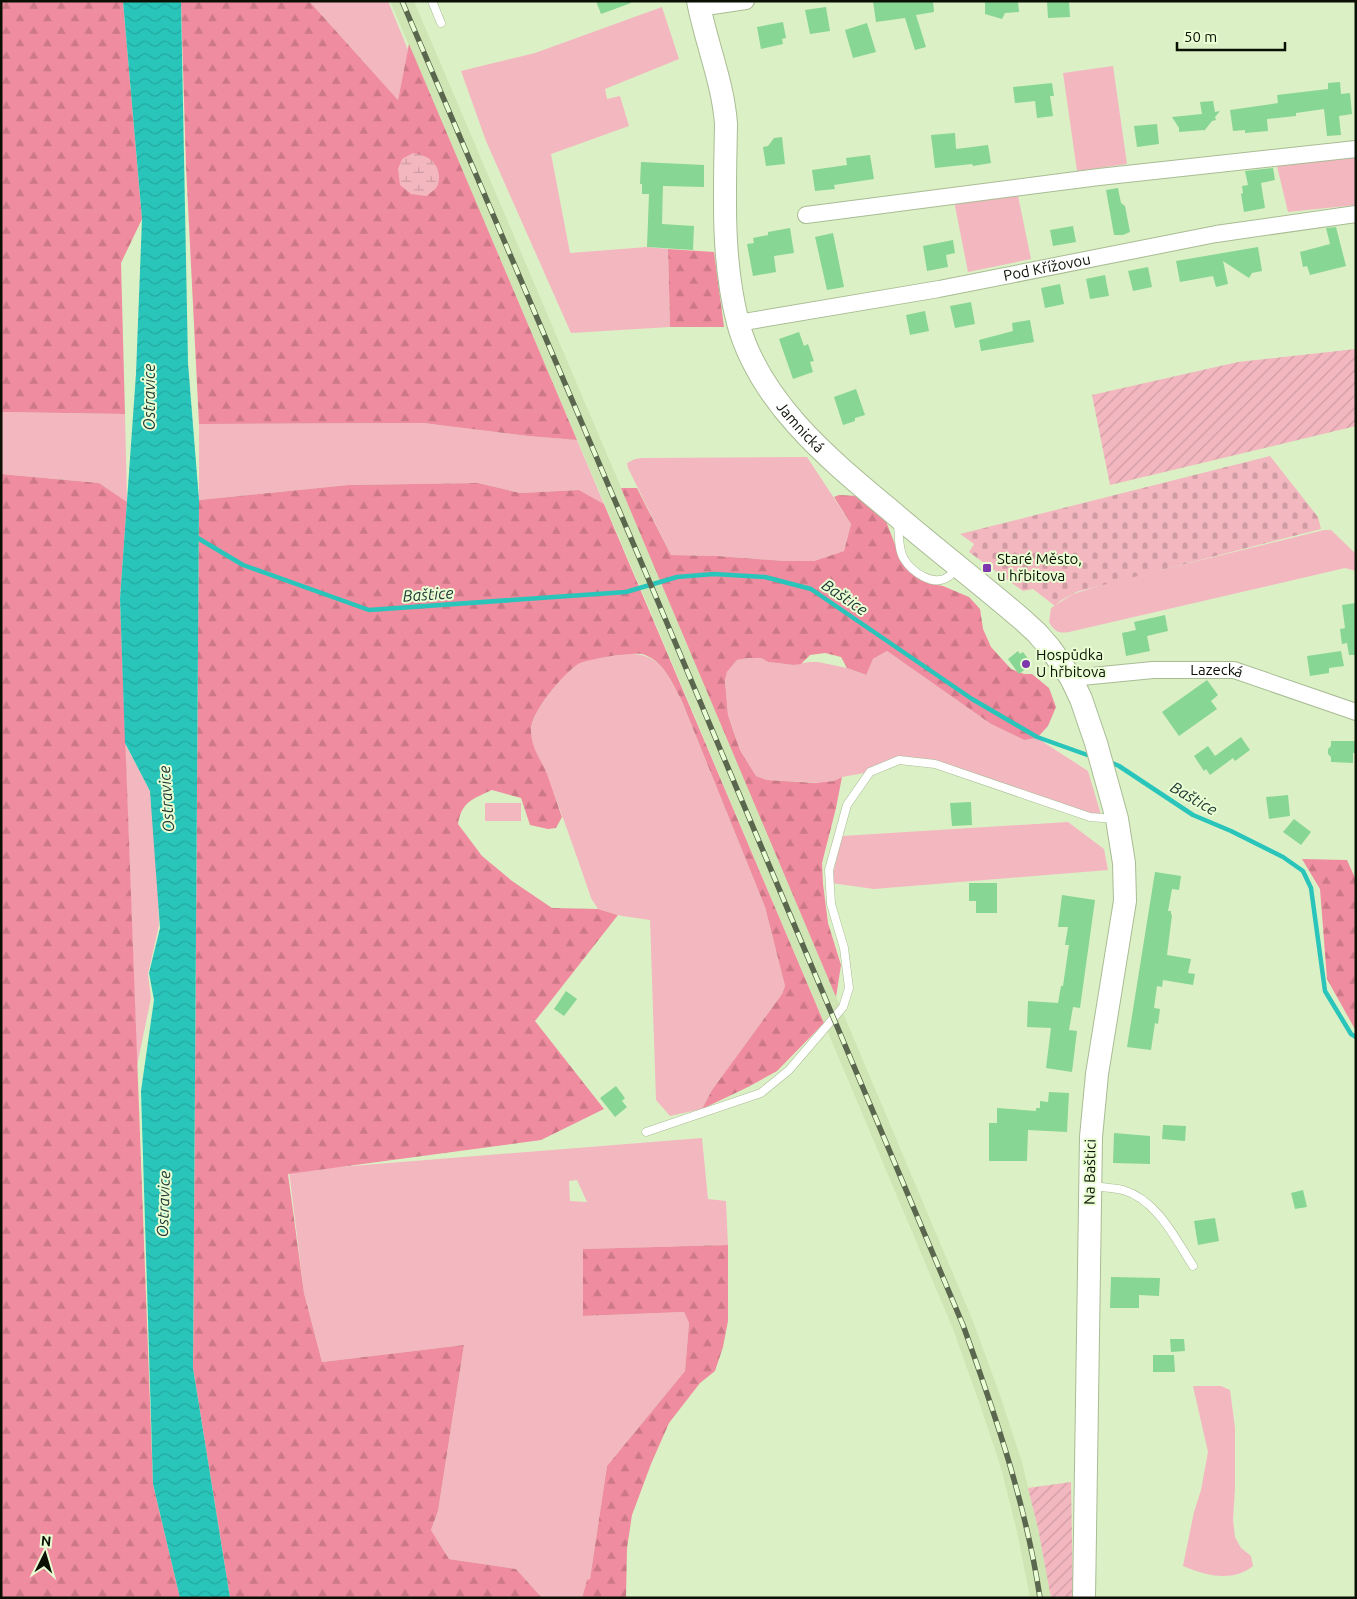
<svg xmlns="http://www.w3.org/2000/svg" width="1357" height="1599" viewBox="0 0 1357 1599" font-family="Ubuntu,sans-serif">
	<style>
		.built { fill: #cfe6b4 }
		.grass { fill: #f3b7c0; fill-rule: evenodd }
		.forest { fill: url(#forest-firs) }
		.wetland { fill: url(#wetland-marsh) }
		.cemetery { fill: url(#cemetery-stones) }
		.garden { fill: url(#garden-furrows) }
		.water { fill: url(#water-waves) }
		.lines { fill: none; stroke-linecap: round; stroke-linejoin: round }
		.stream { stroke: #29c5bb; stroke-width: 4.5 }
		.building { fill: #87d693 }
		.service-casing { stroke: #a9bc94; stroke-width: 9 }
		.minor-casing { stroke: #a9bc94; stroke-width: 18 }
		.secondary-casing { stroke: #a9bc94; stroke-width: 24 }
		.service { stroke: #fff; stroke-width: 8 }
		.minor { stroke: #fff; stroke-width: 16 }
		.secondary { stroke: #fff; stroke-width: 22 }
		.rail-casing { stroke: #5a664e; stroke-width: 5.5 }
		.rail { stroke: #e9fed3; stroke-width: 4; stroke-dasharray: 11; stroke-linecap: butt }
		.poi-dot { fill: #7c38ac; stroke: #e9fed3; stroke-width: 2 }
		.labels { text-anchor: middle; stroke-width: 4; stroke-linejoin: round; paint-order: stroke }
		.street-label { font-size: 15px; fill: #0a1104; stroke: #e9fed3 }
		.poi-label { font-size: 15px; fill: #0a1104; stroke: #e9fed3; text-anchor: start }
		.water-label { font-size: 16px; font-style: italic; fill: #213937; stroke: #e9fed3 }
	</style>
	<defs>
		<pattern id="forest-firs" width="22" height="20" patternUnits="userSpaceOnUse" patternTransform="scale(1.25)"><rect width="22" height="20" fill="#ef8c9f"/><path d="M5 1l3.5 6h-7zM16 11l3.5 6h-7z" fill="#cc7887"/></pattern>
		<pattern id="wetland-marsh" width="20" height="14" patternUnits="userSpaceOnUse" patternTransform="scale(1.25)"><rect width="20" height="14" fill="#f3b7c0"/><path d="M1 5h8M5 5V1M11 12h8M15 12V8" fill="none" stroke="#cf9ca3"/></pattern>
		<pattern id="cemetery-stones" width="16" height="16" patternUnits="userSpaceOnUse" patternTransform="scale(1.25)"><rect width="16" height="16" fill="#f3b7c0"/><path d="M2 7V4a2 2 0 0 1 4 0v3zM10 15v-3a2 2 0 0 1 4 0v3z" fill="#cf9ca3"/></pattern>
		<pattern id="garden-furrows" width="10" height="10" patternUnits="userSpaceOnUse" patternTransform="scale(1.25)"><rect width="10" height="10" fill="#f3b7c0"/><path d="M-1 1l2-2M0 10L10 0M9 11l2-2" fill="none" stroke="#cf9ca3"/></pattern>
		<pattern id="water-waves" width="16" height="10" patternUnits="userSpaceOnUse" patternTransform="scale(1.25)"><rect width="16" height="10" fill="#29c5bb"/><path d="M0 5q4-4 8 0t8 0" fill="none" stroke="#23a89f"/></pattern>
	</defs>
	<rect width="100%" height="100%" fill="#dcf0c6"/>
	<path class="built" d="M 390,1 L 414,1 L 666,593 L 973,1321 L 1001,1398 L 1022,1462 L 1038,1528 L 1051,1598 L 1030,1598 L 1017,1532 L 1001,1468 L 980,1405 L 953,1329 L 646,601 Z"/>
	<path class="grass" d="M 309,1 L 388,1 L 408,50 L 398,100 Z
		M 662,7 L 679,59 L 605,89 L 607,99 L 620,96 L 629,126 L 551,154 L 570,253 L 647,247 L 668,249 L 670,327 L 571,333 L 486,141 L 461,71 L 535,53 Z
		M 1113,66 L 1127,164 L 1077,171 L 1063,73 Z
		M 1356,153 L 1356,205 L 1288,212 L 1276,162 Z
		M 1017,191 L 1031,259 L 968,272 L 954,201 Z
		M 1,412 L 125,414 L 127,502 L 99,483 L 1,474 Z
		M 423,423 L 528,436 L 577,440 L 604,504 L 579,490 L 520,493 L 478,483 L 348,485 L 199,500 L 199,424 Z
		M 807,457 L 851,524 L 844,551 L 814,561 L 785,561 L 717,556 L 671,555 L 628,468 L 627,463 L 635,459 L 642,458 Z
		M 1324,530 L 1331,530 L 1356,554 L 1356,571 L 1345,568 L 1069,632 C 1059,634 1054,631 1049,622 L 1051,608 L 1073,594 L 1112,582 Z
		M 887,651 L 991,724 L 1024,740 L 1037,738 L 1088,771 L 1102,818 L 935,764 L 899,760 L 870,772 L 842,777 L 834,781 L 824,783 L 767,780 L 756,776 L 740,750 L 728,715 L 725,679 L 727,672 L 737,660 L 748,658 L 761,658 L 768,662 L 794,665 L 809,662 L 818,662 L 847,668 L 865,675 L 873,659 Z
		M 624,654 C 659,652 666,672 681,699 L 765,907 L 785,986 L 782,994 L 712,1090 L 702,1109 L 670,1116 L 656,1100 L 650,920 L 622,916 L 598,909 L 591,898 C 577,857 563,816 547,776 C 542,763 529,744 531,730 C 532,711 564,672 579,663 C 593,656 610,658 624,654 Z
		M 125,743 L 150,791 L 157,851 L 159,925 L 148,974 L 151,998 L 137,1066 Z
		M 485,803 L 521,803 L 521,821 L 485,821 Z
		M 1068,822 L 1104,849 L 1108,870 L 874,889 L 831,883 L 842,836 Z
		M 702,1138 L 708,1199 L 726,1201 L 728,1245 L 584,1249 L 583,1316 L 684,1312 L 689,1323 L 685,1371 L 607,1466 L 590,1580 L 587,1580 L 582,1598 L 542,1598 L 516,1569 L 449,1559 L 431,1530 L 438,1511 L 464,1345 L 322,1362 L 304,1293 L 289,1171 ZM 577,1180 L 587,1202 L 586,1202 L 570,1201 L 569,1181 Z
		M 1193,1386 L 1221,1386 L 1230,1390 L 1235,1428 L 1235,1489 L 1233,1520 L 1235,1537 L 1241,1548 L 1251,1556 L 1253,1566 C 1232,1583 1205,1575 1183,1566 L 1194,1512 L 1201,1490 L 1208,1452 Z"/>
	<path class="forest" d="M 1,1 L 123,1 L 142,219 L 121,263 L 125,414 L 1,412 Z
		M 181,1 L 309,1 L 398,100 L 409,44 L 577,440 L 528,436 L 423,423 L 199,424 L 186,166 Z
		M 668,249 L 714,252 L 724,327 L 670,327 Z
		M 1,474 L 99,483 L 127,502 L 120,599 L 153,1484 L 180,1598 L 1,1598 Z
		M 478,483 L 520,493 L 579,490 L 604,504 L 824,1023 L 777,1071 L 748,1087 L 702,1109 L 712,1090 L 782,994 L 785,986 L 765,907 L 681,699 C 671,681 663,660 642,654 C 633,652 585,659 578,664 C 563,674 530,713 531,731 C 531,747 541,760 547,774 C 552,788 557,803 562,817 L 556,828 L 548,829 L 530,825 L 521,798 L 492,790 C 473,799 462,801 458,824 L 482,856 L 512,881 L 552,908 L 598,909 L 618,915 L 535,1021 L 604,1109 L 541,1140 L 288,1174 L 304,1293 L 322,1362 L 464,1345 L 438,1511 L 431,1530 L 449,1559 L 516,1569 L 542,1598 L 230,1598 L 193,1368 L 199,500 L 348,485 Z
		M 621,488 L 637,488 L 671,555 L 717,556 L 785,561 L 814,561 L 844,551 L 851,524 L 834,497 L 839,495 L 857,496 L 884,516 L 901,560 L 920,578 L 931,584 L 943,586 L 969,597 L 980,609 L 983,629 L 991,647 L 1011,669 L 1024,674 L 1032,674 L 1049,688 L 1056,707 L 1048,726 L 1037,738 L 1024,740 L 991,724 L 887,651 L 873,659 L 866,675 L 847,668 L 841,657 L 825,653 L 810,655 L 801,664 L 794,665 L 768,662 L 761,658 L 748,658 L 737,660 L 727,672 L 725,680 L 728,715 L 733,730 L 740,750 L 756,776 L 767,780 L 816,783 L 834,781 L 842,777 L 836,808 L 822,863 L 823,884 L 828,923 L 841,965 L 836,997 Z
		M 1302,859 L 1347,860 L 1356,880 L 1356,1031 L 1327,979 L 1320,889 Z
		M 728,1245 L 728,1321 L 723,1347 L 715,1371 L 700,1383 L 669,1423 L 651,1464 L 632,1515 L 627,1548 L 626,1598 L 582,1598 L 587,1580 L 590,1579 L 607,1466 L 685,1371 L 689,1323 L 684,1312 L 583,1316 L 583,1249 Z"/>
	<path class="wetland" d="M 413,153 C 426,155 438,161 439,176 C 439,179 439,184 436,188 C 434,191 429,193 427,196 L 411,194 L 400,185 L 398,169 L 402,159 Z"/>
	<path class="cemetery" d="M 1270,456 L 1318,517 L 1321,529 L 1076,592 L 1060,601 L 1055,606 L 1033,589 L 1023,591 L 969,552 L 974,544 L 960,534 Z"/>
	<path class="garden" d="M 1356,349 L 1356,426 L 1110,485 L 1092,395 L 1238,362 Z
		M 1071,1482 L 1073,1598 L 1051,1598 L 1038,1528 L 1028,1488 Z"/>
	<path class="water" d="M 123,1 L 181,1 L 188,363 L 199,500 L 193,1368 L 230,1598 L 180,1598 L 153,1484 L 141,1091 L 154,1000 L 149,973 L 160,928 L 150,791 L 125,743 L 120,599 L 136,374 L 142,219 Z"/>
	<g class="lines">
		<path class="stream" d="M 196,537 L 243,565 L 369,610 L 626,592 L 677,577 L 714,574 L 765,577 L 811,589 L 972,699 L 1037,737 L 1093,757
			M 1110,762 L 1119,766 L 1193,815 L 1231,831 L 1283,857 L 1303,871 L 1311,888 L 1325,991 L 1351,1034 L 1356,1037"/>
	</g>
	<path class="building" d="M 596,1 L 631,1 L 631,3 L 601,14 Z
		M 873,1 L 933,1 L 934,12 L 916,15 L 926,47 L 915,50 L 905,18 L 876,22 Z
		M 985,1 L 1018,1 L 1019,12 L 1005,13 L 1002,19 L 985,14 Z
		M 1047,1 L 1069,1 L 1070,17 L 1048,18 Z
		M 826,7 L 830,31 L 810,34 L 805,10 Z
		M 783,22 L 786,38 L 782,39 L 783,44 L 761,49 L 757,27 Z
		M 867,23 L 876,52 L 853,58 L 845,30 Z
		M 1340,82 L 1341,94 L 1350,93 L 1352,114 L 1339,116 L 1341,135 L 1327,136 L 1324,109 L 1296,113 L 1296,116 L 1267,119 L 1268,131 L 1245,133 L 1245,130 L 1233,131 L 1230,110 L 1278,103 L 1277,95 L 1328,89 L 1328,83 Z
		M 1052,83 L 1054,96 L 1050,96 L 1053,116 L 1037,118 L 1035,101 L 1015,103 L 1013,87 Z
		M 1213,101 L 1215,112 L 1220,111 L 1215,117 L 1216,120 L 1212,121 L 1204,131 L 1204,130 L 1179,132 L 1179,128 L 1172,117 L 1202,114 L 1200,102 Z
		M 1157,124 L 1159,144 L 1137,147 L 1134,126 Z
		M 955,133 L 956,149 L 988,145 L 991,163 L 973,166 L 972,164 L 935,168 L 931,135 Z
		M 782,137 L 785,164 L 766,166 L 763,147 L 768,146 L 774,138 Z
		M 870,155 L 874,179 L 834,185 L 835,189 L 815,191 L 812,170 L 847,165 L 846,158 Z
		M 641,162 L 704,165 L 704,187 L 663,186 L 662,224 L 694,226 L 693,250 L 647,247 L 649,194 L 642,194 L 642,184 L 640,184 Z
		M 1273,168 L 1275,180 L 1261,183 L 1265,208 L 1244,212 L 1241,194 L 1243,193 L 1242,186 L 1248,185 L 1245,171 Z
		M 1118,188 L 1121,203 L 1125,206 L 1130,232 L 1123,235 L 1114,235 L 1106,190 Z
		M 1073,226 L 1076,242 L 1053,246 L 1050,230 Z
		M 1336,227 L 1346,266 L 1310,275 L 1307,266 L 1303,267 L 1300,252 L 1330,244 L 1326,228 Z
		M 790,228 L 794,253 L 774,256 L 776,272 L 753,276 L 747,244 L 754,243 L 753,238 L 768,235 L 768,232 Z
		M 833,233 L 844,287 L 827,290 L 815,237 Z
		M 953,240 L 955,253 L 946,255 L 948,267 L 927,271 L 923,246 Z
		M 1258,247 L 1262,271 L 1252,273 L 1249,278 L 1223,261 L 1228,284 L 1216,287 L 1213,276 L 1180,282 L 1176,261 Z
		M 1148,267 L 1152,287 L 1133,291 L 1128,271 Z
		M 1105,275 L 1109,296 L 1090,299 L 1086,279 Z
		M 1060,284 L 1064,304 L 1045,308 L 1041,288 Z
		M 971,302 L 975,324 L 955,328 L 950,306 Z
		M 925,311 L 929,331 L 910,335 L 906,315 Z
		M 1030,320 L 1034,342 L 981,351 L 979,340 L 1013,331 L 1012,323 Z
		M 799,332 L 804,346 L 808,344 L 814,361 L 810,362 L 813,372 L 793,379 L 779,339 Z
		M 856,389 L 865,415 L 855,418 L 855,421 L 843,425 L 834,397 Z
		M 1356,603 L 1356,655 L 1349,655 L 1347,643 L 1342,644 L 1340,629 L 1345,628 L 1342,605 Z
		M 1165,615 L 1168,631 L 1147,636 L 1150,651 L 1126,656 L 1122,633 L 1136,630 L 1134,622 Z
		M 1018,651 L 1020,654 L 1023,652 L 1032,664 L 1019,674 L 1008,659 Z
		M 1341,651 L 1344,666 L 1329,668 L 1329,673 L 1310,676 L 1307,656 Z
		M 1207,680 L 1218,695 L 1211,701 L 1217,709 L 1179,736 L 1162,712 Z
		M 1241,737 L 1250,750 L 1235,761 L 1233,758 L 1210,775 L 1206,769 L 1204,771 L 1194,756 L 1208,746 L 1215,756 Z
		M 1331,741 L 1356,741 L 1356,753 L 1353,753 L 1353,763 L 1331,762 L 1331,757 L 1328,754 L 1328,749 L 1331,746 Z
		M 1288,795 L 1290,816 L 1269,819 L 1266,797 Z
		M 971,802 L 972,825 L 952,826 L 950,803 Z
		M 1294,819 L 1311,832 L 1301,845 L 1283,832 Z
		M 1155,872 L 1181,876 L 1179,890 L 1172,889 L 1168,911 L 1171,911 L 1171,914 L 1172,915 L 1167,955 L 1191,959 L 1188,973 L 1195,974 L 1193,985 L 1163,980 L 1162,987 L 1157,986 L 1154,1008 L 1160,1009 L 1158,1024 L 1155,1023 L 1151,1050 L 1127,1047 Z
		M 969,883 L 997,883 L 997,913 L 976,913 L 976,901 L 969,901 Z
		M 1062,895 L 1095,900 L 1080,1008 L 1073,1007 L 1069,1030 L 1077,1031 L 1072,1072 L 1046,1068 L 1051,1028 L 1027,1027 L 1028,1001 L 1058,1003 L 1061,986 L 1063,986 L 1069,945 L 1065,945 L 1068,927 L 1058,927 Z
		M 566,991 L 577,999 L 564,1016 L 554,1009 Z
		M 616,1086 L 625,1098 L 622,1101 L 627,1107 L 615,1117 L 600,1098 Z
		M 1049,1092 L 1069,1093 L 1067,1132 L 1028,1130 L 1027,1161 L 989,1161 L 989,1123 L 997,1123 L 997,1108 L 1036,1111 L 1036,1108 L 1040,1108 L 1040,1101 L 1048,1102 Z
		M 1163,1125 L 1186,1126 L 1185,1141 L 1162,1139 Z
		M 1114,1133 L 1150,1136 L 1150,1164 L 1113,1163 Z
		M 1303,1190 L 1307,1207 L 1295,1209 L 1291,1193 Z
		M 1215,1218 L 1219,1241 L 1198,1245 L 1194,1221 Z
		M 1111,1277 L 1160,1278 L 1159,1296 L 1139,1295 L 1139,1308 L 1110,1308 Z
		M 1170,1339 L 1184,1339 L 1185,1351 L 1171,1352 Z
		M 1153,1355 L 1174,1355 L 1175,1372 L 1153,1372 Z"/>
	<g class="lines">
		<g class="service-casing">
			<path id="service" d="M 432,1 L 441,23
				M 898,523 C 899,534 898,549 904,559 C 912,572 933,587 948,577 C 951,575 954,571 956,568
				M 646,1132 L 761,1093 L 789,1070 L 843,1007 L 849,988 L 844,948 L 831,904 L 829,870 L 847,805 L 870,772 L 899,760 L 935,764 L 1090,817 L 1115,819
				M 1092,1186 C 1102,1187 1113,1188 1123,1190 C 1157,1200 1175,1238 1193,1266"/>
		</g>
		<g class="minor-casing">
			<g id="minor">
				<path d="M 699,8 L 746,1"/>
				<path d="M 806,215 L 1099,177 L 1356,149"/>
				<path id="s1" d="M 738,323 L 939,289 L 1216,234 L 1356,214"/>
				<path id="s2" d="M 1071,678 L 1153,670 L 1234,670 L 1356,712"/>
			</g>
		</g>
		<g class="secondary-casing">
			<g id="secondary">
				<path id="s3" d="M 698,1 C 706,43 723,82 726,124 C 725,191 721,257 738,323 C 760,403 829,459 890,510 C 934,548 980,583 1024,621 L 1037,633 L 1050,648 L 1071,678 L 1081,699 L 1096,743 L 1111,797 L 1117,819 L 1124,863 L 1125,901 L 1097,1074 L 1091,1137 L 1084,1598"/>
			</g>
		</g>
		<use href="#service" class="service"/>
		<use href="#minor" class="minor"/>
		<use href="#secondary" class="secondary"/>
		<g class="rail-casing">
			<path id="rail" d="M 402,1 L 656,597 L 963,1325 C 995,1414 1026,1504 1040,1598"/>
		</g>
		<use href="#rail" class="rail"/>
	</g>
	<g class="poi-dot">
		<rect x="982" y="563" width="10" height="10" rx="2.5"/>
		<circle cx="1026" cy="664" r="5"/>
	</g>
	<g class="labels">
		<g class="street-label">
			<text dy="5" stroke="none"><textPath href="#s1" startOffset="314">Pod Křížovou</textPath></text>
			<text dy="5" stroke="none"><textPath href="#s3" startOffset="449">Jamnická</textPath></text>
			<text dy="5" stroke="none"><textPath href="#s2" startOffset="146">Lazecká</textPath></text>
			<text transform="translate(1090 1172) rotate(-89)" y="5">Na Baštici</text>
		</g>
		<g class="poi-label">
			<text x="997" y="564">Staré Město,<tspan x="997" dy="17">u hřbitova</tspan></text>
			<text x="1036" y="660">Hospůdka<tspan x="1036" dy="17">U hřbitova</tspan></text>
		</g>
		<g class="water-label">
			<text transform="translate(149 397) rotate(-90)" y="6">Ostravice</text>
			<text transform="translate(428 594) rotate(-4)" y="6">Baštice</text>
			<text transform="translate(845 597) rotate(34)" y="6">Baštice</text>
			<text transform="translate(1194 798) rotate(30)" y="6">Baštice</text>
			<text transform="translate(166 799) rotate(-94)" y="6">Ostravice</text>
			<text transform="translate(163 1204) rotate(-88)" y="6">Ostravice</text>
		</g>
	</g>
	<rect width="1357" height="1599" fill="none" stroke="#0a1104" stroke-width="5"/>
	<g transform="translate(45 1554) rotate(5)" stroke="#e9fed3" stroke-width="4" paint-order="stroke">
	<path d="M0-4L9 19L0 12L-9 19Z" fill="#0a1104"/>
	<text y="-8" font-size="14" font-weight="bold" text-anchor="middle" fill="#0a1104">N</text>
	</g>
	<path d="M1177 42v8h108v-8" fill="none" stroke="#0a1104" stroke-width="2.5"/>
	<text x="1184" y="42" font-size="15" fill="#0a1104" stroke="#e9fed3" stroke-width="4" paint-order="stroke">50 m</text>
</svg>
